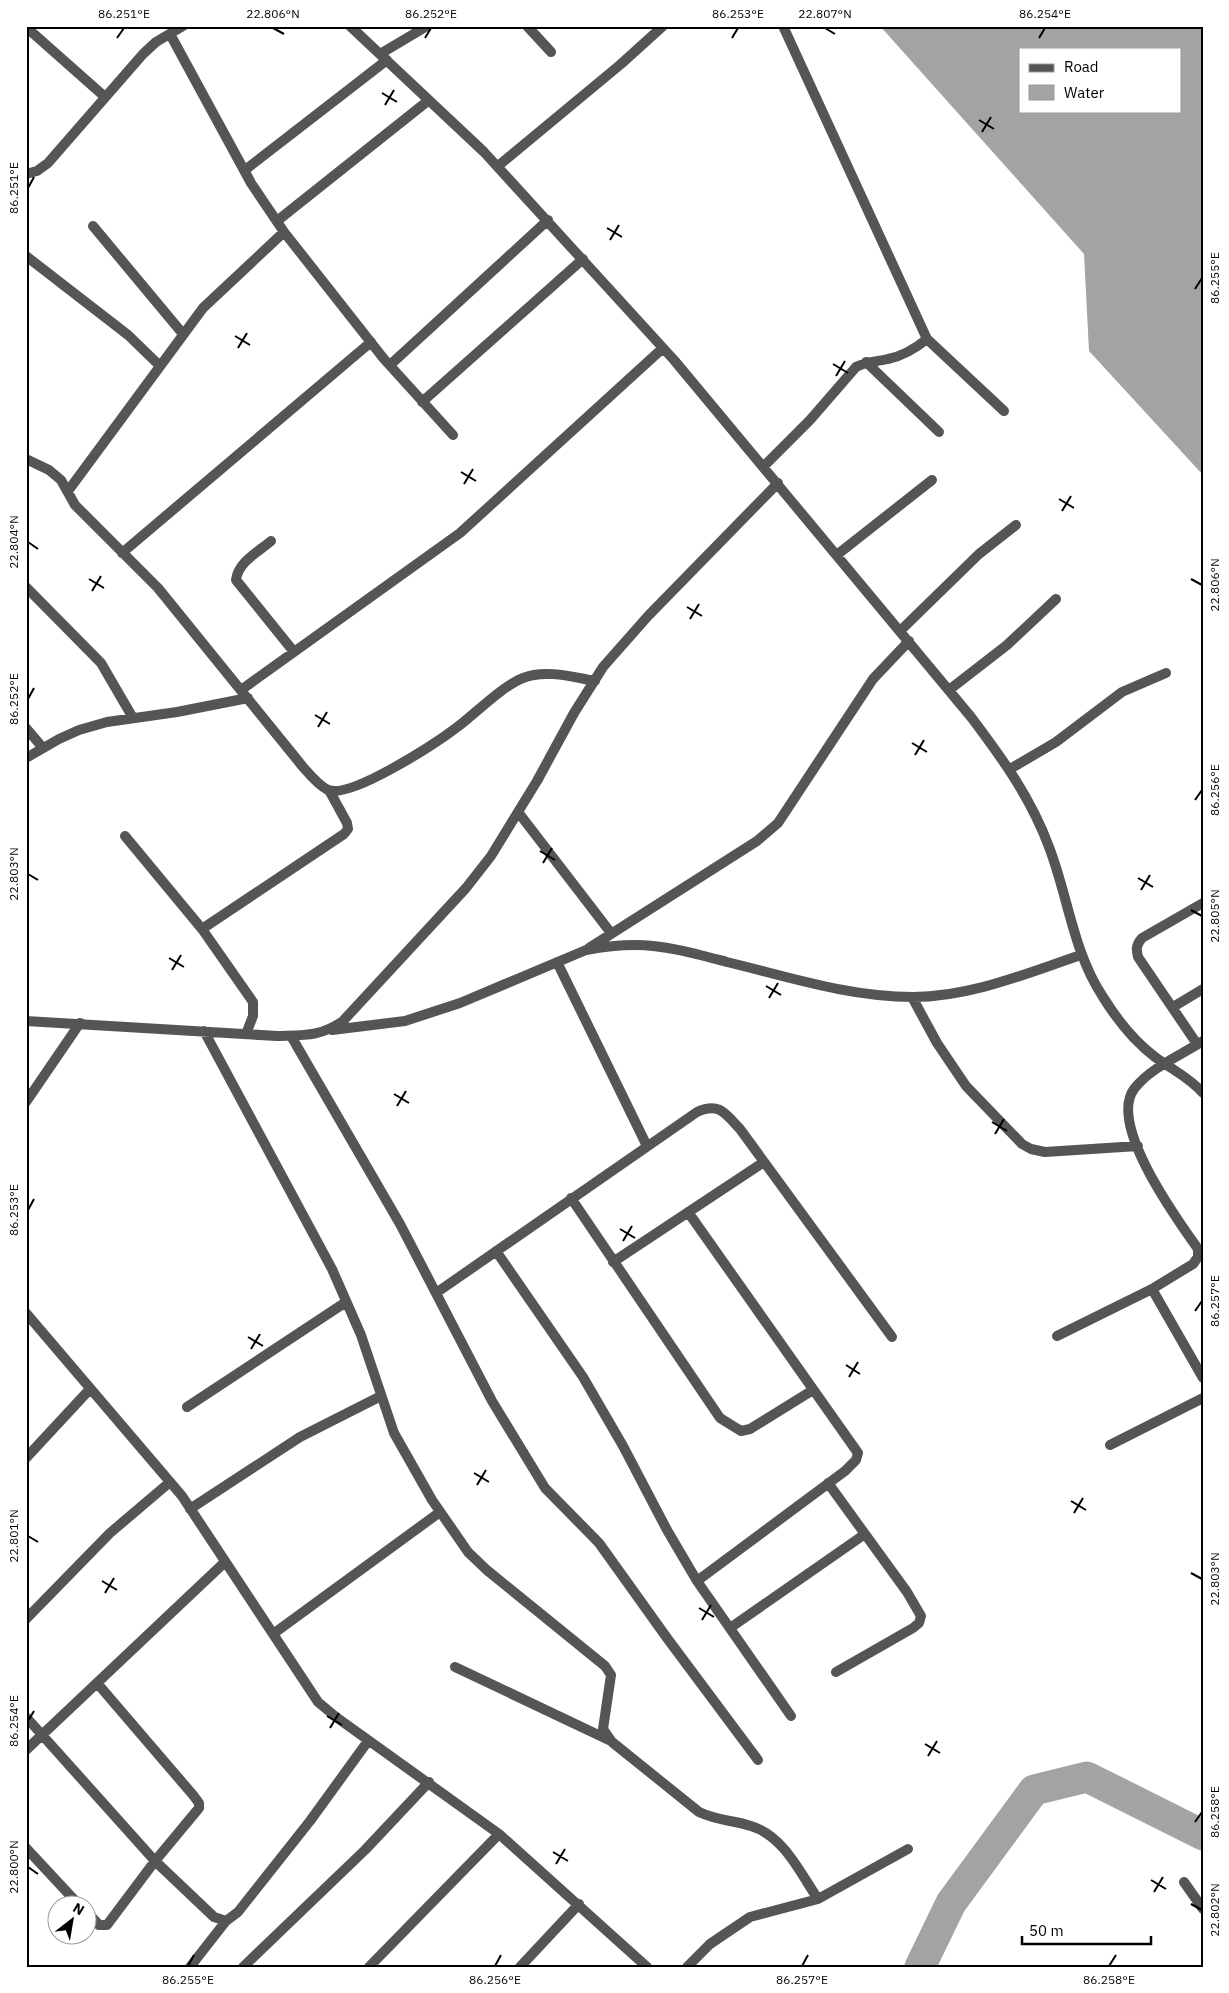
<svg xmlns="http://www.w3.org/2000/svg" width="1229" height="1993" viewBox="0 0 1229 1993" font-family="'IBM Plex Sans',sans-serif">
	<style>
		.water { fill: #a3a3a3; fill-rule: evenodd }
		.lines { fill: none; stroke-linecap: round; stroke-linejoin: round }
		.river { stroke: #a3a3a3; stroke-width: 31 }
		.minor { stroke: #555; stroke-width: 10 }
		.ticks { fill: none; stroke: #000; stroke-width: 2 }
		.neatline { fill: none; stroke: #000; stroke-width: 2 }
		.ticks-label { font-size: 12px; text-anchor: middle; fill: #000 }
	</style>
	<rect width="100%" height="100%" fill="#fff"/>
	<path class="water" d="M 880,26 L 1203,26 L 1203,475 L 1089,351 L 1084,254 ZM 1020,49 L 1180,49 L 1180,111 L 1020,111 Z"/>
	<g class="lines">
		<path class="river" d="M 920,1967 L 951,1903 L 1034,1790 L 1087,1777 L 1203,1835"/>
		<path class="minor" d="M 350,26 L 484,152 L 674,360 L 971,717 C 1002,758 1031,798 1049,847 C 1068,896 1073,952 1103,997 C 1116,1018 1134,1041 1155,1057 C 1171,1069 1189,1077 1203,1093
			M 527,26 L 551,52
			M 783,26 L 927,339 L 1004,411
			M 26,27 L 105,97
			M 170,34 L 251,183 L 284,232 L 384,359 L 453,435
			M 380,54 L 427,26
			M 498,166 L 621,64 L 663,26
			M 245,170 L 387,60
			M 26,174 L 37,171 L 48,163 L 143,54 L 156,42 L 183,26
			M 277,221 L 429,100
			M 93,226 L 183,334
			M 26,256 L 128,335 L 159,365
			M 866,362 L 939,432
			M 390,365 L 548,220
			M 422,402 L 583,259
			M 26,459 L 49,470 L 61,480 L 75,505 L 158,588 L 303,767 C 310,775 318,785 328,790 C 351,799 436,743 456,728 C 475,714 502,686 523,678 C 545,669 573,677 595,681
			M 764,466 L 810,420 L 856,367 C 867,361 876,362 888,359 C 903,356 916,348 927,339
			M 68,491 L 203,308 L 284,232
			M 271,541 C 258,552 238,562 236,580 L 294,652
			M 122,553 L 371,342
			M 838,554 L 932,480
			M 26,587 L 101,663 L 133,718
			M 900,631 L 979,554 L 1016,525
			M 241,690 L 460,533 L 663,348
			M 949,690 L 1007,645 L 1056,599
			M 26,728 L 43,748
			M 26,758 L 59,739 L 79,730 L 107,722 L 177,712 L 248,698
			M 1010,769 L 1056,742 L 1122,692 L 1166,673
			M 518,812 L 611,933
			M 125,836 L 202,929 L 253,1002 L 253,1016 L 246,1034
			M 202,929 L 344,834 L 348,829 L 347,823 L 329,790
			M 589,948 L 757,841 L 778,823 L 873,679 L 909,641
			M 557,962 L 647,1146
			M 912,997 L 937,1043 L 966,1086 L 1022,1144 L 1031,1149 L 1045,1152 L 1138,1146
			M 1173,1007 L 1203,989
			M 26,1021 L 277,1036 C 303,1035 320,1037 343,1021 L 466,888 L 491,856 L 537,781 L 574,713 L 603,667 L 648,616 L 778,483
			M 332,1030 L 405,1021 L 460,1003 L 586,950 C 602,947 618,945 635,945 C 666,945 697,954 727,962 C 789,977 849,997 913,997 C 971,997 1027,973 1081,955
			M 204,1031 L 332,1269 L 361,1335 L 394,1433 L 432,1500 L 468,1552 L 488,1571 L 605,1666 L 611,1675 L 603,1729 L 612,1742 L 699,1812 C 718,1821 733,1820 751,1826 C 784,1836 800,1873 818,1899
			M 291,1036 L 400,1224 L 492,1401 L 545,1488 L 599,1543 L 667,1638 L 758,1760
			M 1197,1044 L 1138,957 C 1136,949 1136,945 1142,938 L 1203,903
			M 26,1102 L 80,1023
			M 571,1198 L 720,1418 L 741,1431 L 750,1429 L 813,1390
			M 688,1212 L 858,1453 L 856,1460 L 845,1471 L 697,1581
			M 496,1251 L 583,1377 L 623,1446 L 667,1530 L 697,1581 L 791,1716
			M 613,1262 L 764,1162
			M 1152,1289 L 1203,1378
			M 436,1293 L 697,1112 C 719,1102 725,1113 740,1129 L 892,1337
			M 26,1313 L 182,1496 L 318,1702 L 336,1717 L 499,1834 L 647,1967
			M 1057,1336 L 1152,1289 L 1193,1264 L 1198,1257 L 1198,1249 C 1177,1219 1108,1125 1134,1089 C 1150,1068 1181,1055 1203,1041
			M 187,1407 L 346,1302
			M 1110,1445 L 1203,1398
			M 26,1458 L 90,1389
			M 828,1483 L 907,1592 L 921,1616 L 919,1623 L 913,1628 L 836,1672
			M 190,1509 L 300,1437 L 381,1396
			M 26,1619 L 110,1533 L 170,1482
			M 730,1628 L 865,1534
			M 273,1634 L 440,1512
			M 455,1667 L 611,1741
			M 26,1717 L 155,1861 L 214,1917 L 226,1921 L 238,1912 L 310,1821 L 368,1741
			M 26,1750 L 225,1562
			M 26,1848 L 80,1906
			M 1184,1882 L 1203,1909
			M 88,1913 L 99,1925 L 107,1925 L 155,1861 L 199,1808 L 199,1803 L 193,1795 L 97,1683
			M 190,1967 L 226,1921
			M 243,1967 L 365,1850 L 429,1782
			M 369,1967 L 499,1834
			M 520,1967 L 579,1904
			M 687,1967 L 710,1944 L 750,1917 L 818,1899 L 908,1849"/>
	</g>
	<path class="ticks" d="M 273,28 L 284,34M 825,28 L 835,34M 117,38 L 124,28M 425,38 L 431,28M 732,38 L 738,28M 1039,38 L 1045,28M 382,93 L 397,102M 385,105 L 394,90M 979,120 L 994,129M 982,132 L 991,117M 28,188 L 34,177M 607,228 L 622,237M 610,240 L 619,225M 1195,289 L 1202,278M 235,336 L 250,345M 238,348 L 247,333M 833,364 L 848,373M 836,376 L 845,361M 461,472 L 476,481M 464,484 L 473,469M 1059,499 L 1074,508M 1062,511 L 1071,496M 28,542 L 38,549M 89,579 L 104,588M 1191,579 L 1202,585M 92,591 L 101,576M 687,607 L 702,616M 690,619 L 699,604M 28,699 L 34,688M 315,715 L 330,724M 318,727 L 327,712M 912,743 L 927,752M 915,755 L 924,740M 1195,800 L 1202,790M 540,851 L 555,860M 543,863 L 552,848M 28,874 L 38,880M 1138,878 L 1153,887M 1141,890 L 1150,875M 1191,910 L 1202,916M 169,958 L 184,967M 172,970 L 181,955M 766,986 L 781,995M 769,998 L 778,983M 394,1094 L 409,1103M 397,1106 L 406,1091M 992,1122 L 1007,1131M 995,1134 L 1004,1119M 28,1210 L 34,1199M 620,1229 L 635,1238M 623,1241 L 632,1226M 1195,1311 L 1202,1301M 248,1337 L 263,1346M 251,1349 L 260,1334M 846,1365 L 860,1374M 849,1377 L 858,1362M 474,1473 L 489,1482M 477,1485 L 486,1470M 1071,1501 L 1086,1510M 1074,1513 L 1083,1498M 28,1536 L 38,1542M 1191,1573 L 1202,1579M 102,1581 L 117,1590M 105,1593 L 114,1578M 699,1608 L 714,1617M 702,1620 L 711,1605M 327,1716 L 342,1725M 28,1721 L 34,1711M 330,1728 L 339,1713M 925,1744 L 940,1753M 928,1756 L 937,1741M 1195,1822 L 1202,1812M 553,1852 L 568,1861M 556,1864 L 565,1849M 28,1867 L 38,1874M 1151,1880 L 1166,1889M 1154,1892 L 1163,1877M 1191,1904 L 1202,1910M 188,1966 L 194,1955M 495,1966 L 501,1955M 802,1966 L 808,1955M 1109,1966 L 1116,1955"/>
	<rect width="1229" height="1993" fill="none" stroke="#ffffff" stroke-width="55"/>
	<rect x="1019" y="48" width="162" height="65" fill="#ffffff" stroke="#999999"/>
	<rect x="1029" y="64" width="25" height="8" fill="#555555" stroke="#999999"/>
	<text x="1064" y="72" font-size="15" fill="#000000">Road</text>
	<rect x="1029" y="85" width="25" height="15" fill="#a3a3a3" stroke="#999999"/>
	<text x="1064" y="98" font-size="15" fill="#000000">Water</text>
	<g transform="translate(72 1920) rotate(31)"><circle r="24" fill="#ffffff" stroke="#999999"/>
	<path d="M0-4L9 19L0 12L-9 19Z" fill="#000000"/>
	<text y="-8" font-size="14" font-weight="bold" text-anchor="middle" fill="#000000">N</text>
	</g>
	<path d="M1022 1936v8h129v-8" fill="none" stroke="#000000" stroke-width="2.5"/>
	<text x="1029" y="1936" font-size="15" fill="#000000" stroke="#ffffff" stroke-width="4" paint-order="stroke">50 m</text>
	<rect x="28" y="28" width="1174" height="1938" class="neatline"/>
	<g class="ticks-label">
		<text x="124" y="18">86.251°E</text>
		<text x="273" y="18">22.806°N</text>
		<text x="431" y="18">86.252°E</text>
		<text x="738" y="18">86.253°E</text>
		<text x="825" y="18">22.807°N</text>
		<text x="1045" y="18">86.254°E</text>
		<text transform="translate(14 188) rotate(-90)" y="4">86.251°E</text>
		<text transform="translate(1215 278) rotate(-90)" y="4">86.255°E</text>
		<text transform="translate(14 542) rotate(-90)" y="4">22.804°N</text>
		<text transform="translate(1215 585) rotate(-90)" y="4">22.806°N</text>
		<text transform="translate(14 699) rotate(-90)" y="4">86.252°E</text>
		<text transform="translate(1215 790) rotate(-90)" y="4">86.256°E</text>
		<text transform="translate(14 874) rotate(-90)" y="4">22.803°N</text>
		<text transform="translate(1215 916) rotate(-90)" y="4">22.805°N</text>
		<text transform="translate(14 1210) rotate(-90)" y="4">86.253°E</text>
		<text transform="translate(1215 1301) rotate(-90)" y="4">86.257°E</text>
		<text transform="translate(14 1536) rotate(-90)" y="4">22.801°N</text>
		<text transform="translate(1215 1579) rotate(-90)" y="4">22.803°N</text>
		<text transform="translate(14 1721) rotate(-90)" y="4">86.254°E</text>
		<text transform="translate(1215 1812) rotate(-90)" y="4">86.258°E</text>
		<text transform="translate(14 1867) rotate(-90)" y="4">22.800°N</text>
		<text transform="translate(1215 1910) rotate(-90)" y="4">22.802°N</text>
		<text x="188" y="1984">86.255°E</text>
		<text x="495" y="1984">86.256°E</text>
		<text x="802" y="1984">86.257°E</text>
		<text x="1109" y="1984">86.258°E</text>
	</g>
</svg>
